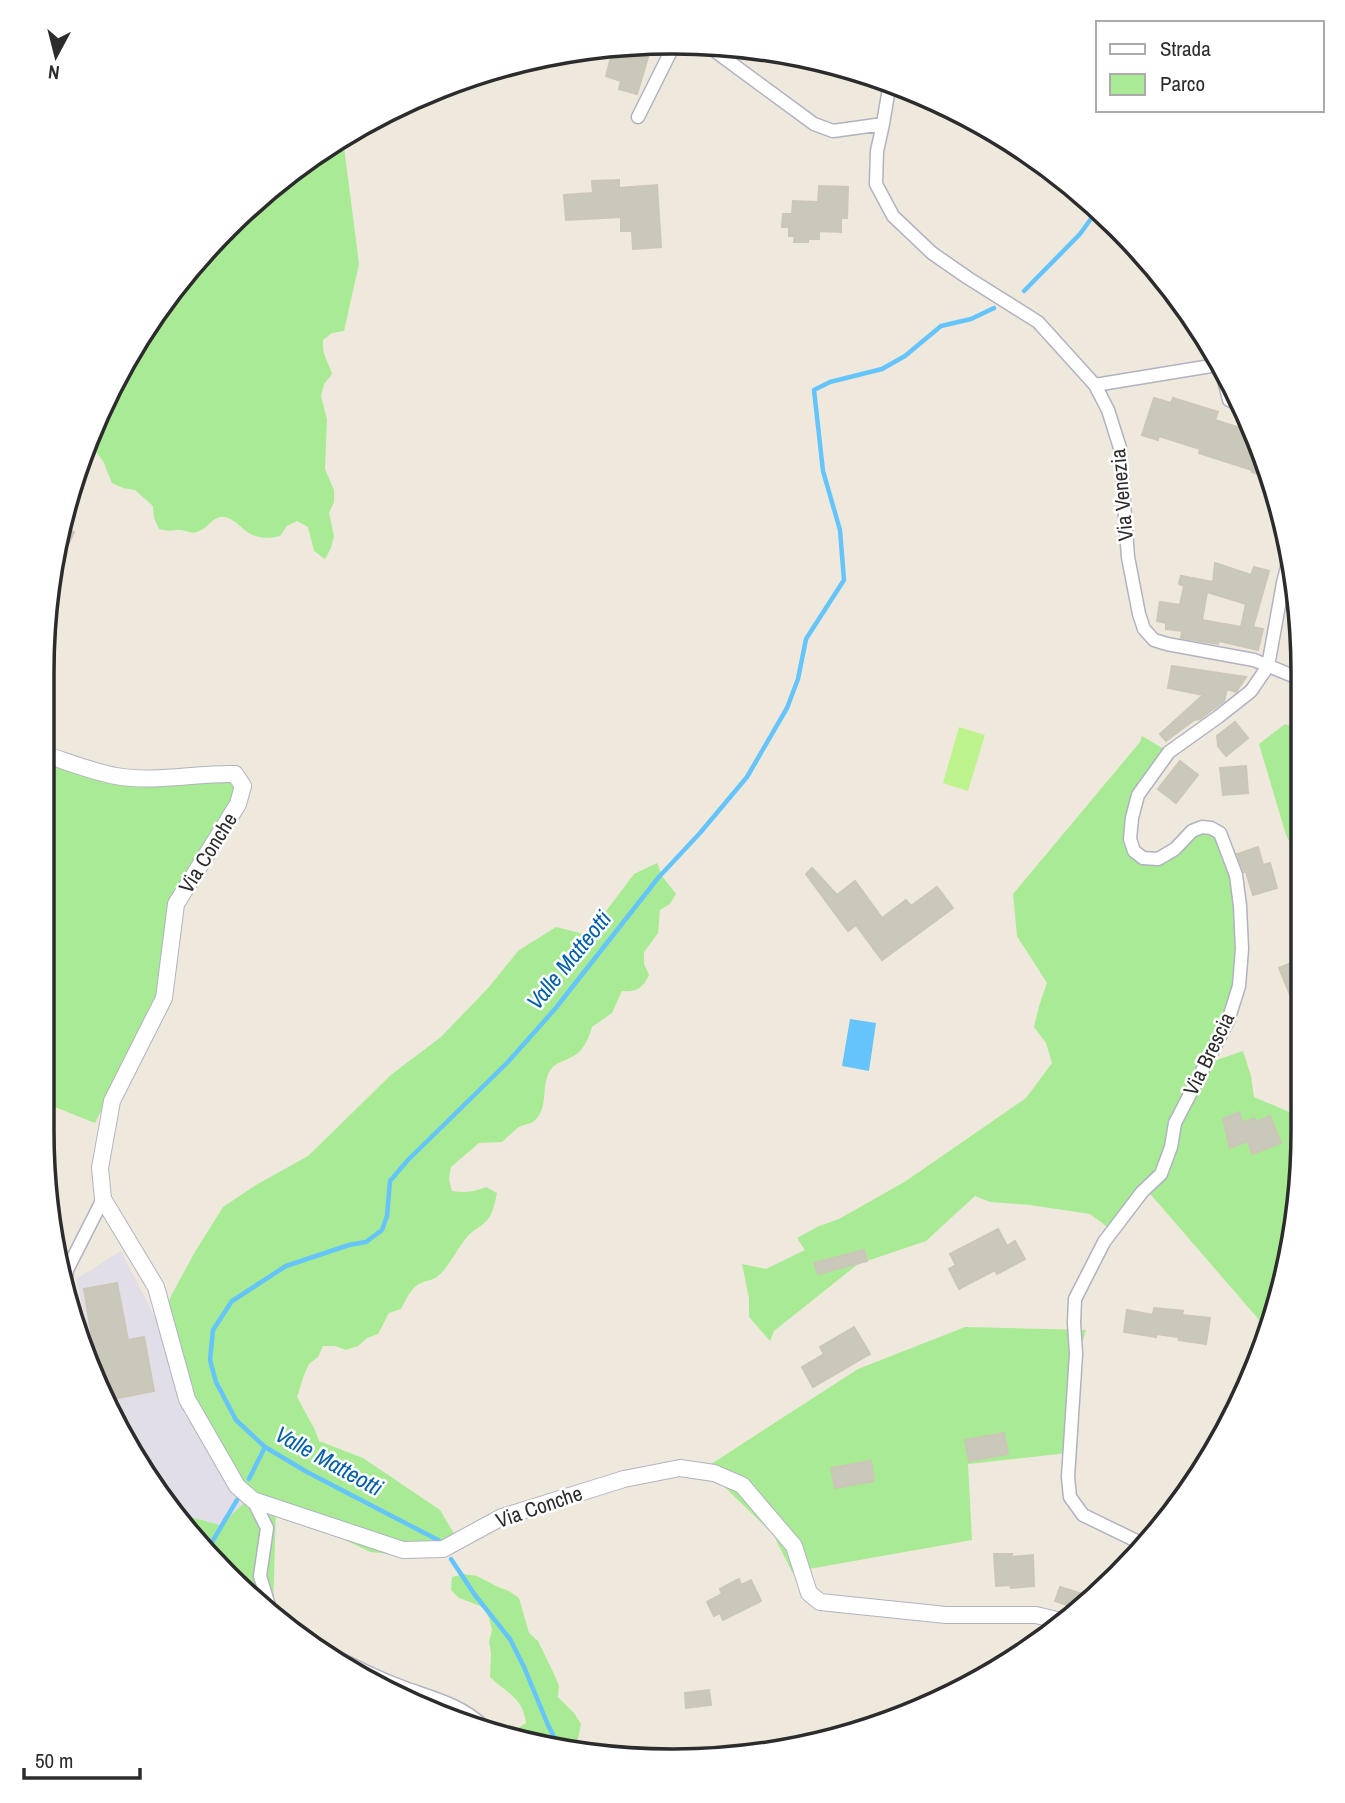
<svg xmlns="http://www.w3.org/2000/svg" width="1345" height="1803" viewBox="0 0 1345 1803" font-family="'Archivo Narrow',sans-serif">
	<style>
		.industrial { fill: #e1dee7 }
		.green { fill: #a8eb94 }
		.pitch { fill: #bef48e }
		.water { fill: #65c4fc }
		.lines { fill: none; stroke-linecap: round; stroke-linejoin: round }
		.stream { stroke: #65c4fc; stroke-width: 4.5 }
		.building { fill: #cac7bb; stroke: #cbc6b6; stroke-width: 2; fill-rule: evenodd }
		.minor-casing { stroke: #b1b2c1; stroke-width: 15 }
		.tertiary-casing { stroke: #b1b2c1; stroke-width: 18 }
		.minor { stroke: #fff; stroke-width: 12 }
		.tertiary { stroke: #fff; stroke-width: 16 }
		.labels { text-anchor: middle; stroke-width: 5; stroke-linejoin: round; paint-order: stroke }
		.street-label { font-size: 21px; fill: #2c2c2c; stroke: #fff }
		.water-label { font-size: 23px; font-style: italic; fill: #005fac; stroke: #fff }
		.rim { fill: none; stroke: #2c2c2c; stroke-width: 3.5 }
	</style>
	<rect width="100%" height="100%" fill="#efe9dd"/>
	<path class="industrial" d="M 121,1251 L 159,1325 L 253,1496 L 220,1525 L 183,1515 L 127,1446 L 99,1379 L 76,1279 Z"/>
	<path class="green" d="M 343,139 L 359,264 L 344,331 L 332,333 L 323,340 C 322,356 328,360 332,374 L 324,384 L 321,396 L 327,419 L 325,469 L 334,490 L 334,502 L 329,513 L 334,536 L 331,548 L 325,559 L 314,551 L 308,527 L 297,521 L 287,526 L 280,536 C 263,540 253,538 240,526 C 236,522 230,518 225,517 C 213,515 208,529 197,532 C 191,534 187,531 181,530 C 172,530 169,532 159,529 L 154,518 L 153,506 L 135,490 L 123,488 L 112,483 L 103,461 L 96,452 L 100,441 L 101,427 L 148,323 L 289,172 Z
		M 1285,724 L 1299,729 L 1299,859 L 1286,835 L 1259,744 Z
		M 1142,736 L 1169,752 L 1138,795 L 1134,850 L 1158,859 L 1192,831 L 1212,828 L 1236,875 L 1239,986 L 1208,1063 L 1243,1051 L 1251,1076 L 1254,1097 L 1301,1117 L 1302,1172 L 1281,1294 L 1267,1329 L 1146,1189 L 1113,1231 L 1090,1214 L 1030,1205 L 990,1202 L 975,1196 L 926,1241 L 858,1264 L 774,1331 L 770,1341 L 749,1317 L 749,1298 L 742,1264 L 766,1269 L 805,1250 L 797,1238 L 819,1226 L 839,1219 L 906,1181 L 1026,1098 L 1052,1063 L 1046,1043 L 1034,1027 L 1039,1006 L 1047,983 L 1017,936 L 1013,894 L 1140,742 Z
		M 43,756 L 79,766 L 226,777 L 237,793 L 184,892 L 157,997 L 95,1123 L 42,1102 Z
		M 657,863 L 662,876 L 676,894 L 670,904 L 660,910 L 658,933 L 644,952 L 644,964 L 649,975 C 643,988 637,992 622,991 L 612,1013 L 592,1027 C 588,1040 583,1052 570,1058 C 563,1061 556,1063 551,1069 C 541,1083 548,1103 538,1117 C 532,1125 527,1123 519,1127 C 513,1131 507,1138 502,1142 L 479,1143 L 451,1167 L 449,1179 L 452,1191 C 465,1193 474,1192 486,1187 L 497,1193 C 495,1202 494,1211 488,1219 C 483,1226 474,1229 468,1236 C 458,1247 449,1267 439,1275 C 433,1281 426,1280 419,1284 C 410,1289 406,1300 401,1309 L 389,1313 L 378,1334 L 367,1338 L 358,1346 L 346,1350 L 335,1346 L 323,1346 L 318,1357 L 309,1364 L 304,1375 L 297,1397 L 315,1430 L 319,1441 L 363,1458 L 440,1510 L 455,1535 L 419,1557 L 370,1552 L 276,1507 L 273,1615 L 256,1604 L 183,1515 L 220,1525 L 252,1496 L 233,1483 L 159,1325 L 172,1294 L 196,1250 L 223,1207 L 256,1185 L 308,1156 L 392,1074 L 441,1037 L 489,987 L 518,951 L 556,927 L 588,935 L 634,874 Z
		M 965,1327 L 1086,1330 L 1073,1375 L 1068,1453 L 968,1464 L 972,1540 L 792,1572 L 773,1534 L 705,1468 L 858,1369 Z
		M 464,1574 L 477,1576 L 498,1587 L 509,1591 L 519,1598 L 529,1633 L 538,1641 L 554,1674 L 559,1686 L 558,1697 L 574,1713 L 581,1724 L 576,1748 L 578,1751 L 549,1749 L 499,1732 L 502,1726 L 515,1730 L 526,1723 C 523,1697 506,1693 490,1677 L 491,1653 L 489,1642 L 492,1630 L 489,1618 L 483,1607 L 459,1598 L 451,1590 L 452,1577 Z"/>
	<path class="pitch" d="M 959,727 L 985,735 L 968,791 L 943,783 Z"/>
	<path class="water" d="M 850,1019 L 876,1023 L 869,1071 L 842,1066 Z"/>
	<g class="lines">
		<path class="stream" d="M 1024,291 L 1080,234 L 1098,209
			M 249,1479 L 265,1447
			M 438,1540 L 307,1472 L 265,1447 L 236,1420 L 216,1382 L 210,1360 L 213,1330 L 232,1301 L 286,1266 L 349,1245 L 366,1242 L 382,1230 L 387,1216 L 390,1181 L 408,1160 L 507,1063 L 555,1009 L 658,878 L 700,833 L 747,777 L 787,708 L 798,679 L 806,639 L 844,580 L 840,530 L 823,471 L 814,390 L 830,382 L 882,369 L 905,356 L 941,326 L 971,319 L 994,308
			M 209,1547 L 237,1500
			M 451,1559 L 475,1595 L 510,1639 L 524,1667 L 548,1725 L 561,1750"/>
	</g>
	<path class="building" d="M 632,43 L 652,44 L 637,94 L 619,89 L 621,81 L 606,76 L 611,57 L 617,59 L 621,45 Z
		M 619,180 L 619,188 L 657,185 L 661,247 L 633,249 L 632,231 L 621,231 L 621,217 L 566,220 L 564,195 L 593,193 L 592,181 Z
		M 819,186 L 848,187 L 847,218 L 841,218 L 841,232 L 819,231 L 819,239 L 808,239 L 808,242 L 794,242 L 795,236 L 789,236 L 789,227 L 782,227 L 783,214 L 792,214 L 793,201 L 818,202 Z
		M 1154,398 L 1171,403 L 1173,398 L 1218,412 L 1215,420 L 1256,433 L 1267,477 L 1252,472 L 1252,470 L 1199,453 L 1200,449 L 1159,436 L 1158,440 L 1142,435 Z
		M 61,527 L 74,532 L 58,567 L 54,566 Z
		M 1215,563 L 1251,575 L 1254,567 L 1269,571 L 1253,627 L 1263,629 L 1258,650 L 1219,641 L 1218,644 L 1181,638 L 1182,631 L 1166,629 L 1166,623 L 1157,621 L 1160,602 L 1180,605 L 1184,586 L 1179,584 L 1181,576 L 1213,582 ZM 1207,592 L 1246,604 L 1241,627 L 1202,620 Z
		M 1172,666 L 1246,677 L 1236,692 L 1227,689 L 1224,701 L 1200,719 L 1194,720 L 1166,741 L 1160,734 L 1203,695 L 1168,688 Z
		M 1235,722 L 1248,738 L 1226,756 L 1218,746 L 1217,736 Z
		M 1180,761 L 1198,775 L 1176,803 L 1158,789 Z
		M 1246,766 L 1248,793 L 1223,795 L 1220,768 Z
		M 1258,847 L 1263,865 L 1270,863 L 1277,888 L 1253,895 L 1246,872 L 1244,872 L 1237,854 Z
		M 812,868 L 837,895 L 855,881 L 882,918 L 906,900 L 911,906 L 937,887 L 953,908 L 882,960 L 856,925 L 848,931 L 806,874 Z
		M 1300,959 L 1300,994 L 1291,997 L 1279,968 Z
		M 1239,1112 L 1243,1123 L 1254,1118 L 1256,1122 L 1270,1116 L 1281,1143 L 1252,1154 L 1248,1141 L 1230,1148 L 1223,1119 Z
		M 998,1229 L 1007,1246 L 1015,1241 L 1025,1259 L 997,1274 L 995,1270 L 959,1289 L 949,1269 L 956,1265 L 950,1254 Z
		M 864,1250 L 867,1261 L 818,1274 L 814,1263 Z
		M 117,1283 L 128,1340 L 144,1337 L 154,1391 L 107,1400 L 99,1380 L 84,1289 Z
		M 1154,1308 L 1183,1311 L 1182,1315 L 1210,1318 L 1206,1344 L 1179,1340 L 1178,1337 L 1156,1334 L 1156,1337 L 1124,1332 L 1127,1310 L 1153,1315 Z
		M 854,1327 L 870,1354 L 813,1387 L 802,1367 L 824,1354 L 820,1347 Z
		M 1004,1433 L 1008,1454 L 969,1461 L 965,1440 Z
		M 871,1461 L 874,1481 L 835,1488 L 831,1468 Z
		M 994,1554 L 1012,1554 L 1011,1557 L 1033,1555 L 1034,1586 L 1011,1588 L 1010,1585 L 996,1586 Z
		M 739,1579 L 741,1585 L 751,1580 L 761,1601 L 723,1620 L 720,1613 L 714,1616 L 707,1602 L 722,1594 L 720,1589 Z
		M 1060,1587 L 1092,1597 L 1080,1609 L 1055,1601 Z
		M 709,1690 L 711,1705 L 686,1708 L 685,1693 Z"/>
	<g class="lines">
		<g class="minor-casing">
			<path id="minor" d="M 708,46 L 814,124 L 833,131 L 883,124
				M 602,50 L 603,48
				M 890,82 L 883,124 L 877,151 L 876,184 L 893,216 L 932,253 L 968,278 L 1038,322 L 1095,385 L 1108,410 L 1120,448 L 1128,557 L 1139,614 L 1144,629 L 1154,640 L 1167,644 L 1254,660 L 1298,678
				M 638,117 L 672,49 L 677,45
				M 1223,376 L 1229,400 L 1239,404
				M 1095,385 L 1217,365
				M 64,1295 L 67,1270 L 103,1199
				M 253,1500 L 267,1528 L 260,1576 L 270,1609 L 280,1620
				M 1147,1546 L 1083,1515 L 1070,1497 L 1068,1477 L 1076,1354 L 1074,1323 L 1075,1299 L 1104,1242 L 1142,1192 L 1161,1174 L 1171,1147 L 1175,1123 L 1228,1021 L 1239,986 L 1242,949 L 1240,906 L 1236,875 L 1220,833 L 1211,828 L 1202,827 L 1192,831 L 1175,849 L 1158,859 L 1143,858 L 1134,851 L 1130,839 L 1132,818 L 1138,795 L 1169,752 L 1218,717 L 1251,691 L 1268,666 L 1283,583 L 1288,563 L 1290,563
				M 326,1651 C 351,1665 378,1678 405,1688 C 433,1698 462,1705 483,1726"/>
		</g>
		<g class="tertiary-casing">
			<path id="tertiary" d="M 43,754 C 66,761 93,772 116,776 C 155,783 195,773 235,774 L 243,786 L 238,804 L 176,904 L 164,998 L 112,1101 L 100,1168 L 103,1199 L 156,1287 L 187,1399 L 237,1486 L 253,1500 L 403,1550 L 443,1549 L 502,1517 L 624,1479 L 680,1468 L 714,1473 L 742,1485 L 794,1546 L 809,1593 L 820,1602 L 946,1615 L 1036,1615 L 1065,1622"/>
		</g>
		<use href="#minor" class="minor"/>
		<use href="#tertiary" class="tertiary"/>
	</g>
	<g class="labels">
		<g class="street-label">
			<text transform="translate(1122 495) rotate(-95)" y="7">Via Venezia</text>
			<text transform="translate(208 853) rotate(-58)" y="7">Via Conche</text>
			<text transform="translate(1209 1054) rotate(-64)" y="7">Via Brescia</text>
			<text transform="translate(539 1507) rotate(-19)" y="7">Via Conche</text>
		</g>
		<g class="water-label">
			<text transform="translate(569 960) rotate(-51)" y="8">Valle Matteotti</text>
			<text transform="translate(329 1461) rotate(29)" y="8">Valle Matteotti</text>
		</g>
	</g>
	<path d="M0 0H1345V1803H0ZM672 54H673A618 618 0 0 1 1291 672V1131A618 618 0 0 1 673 1749H672A618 618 0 0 1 54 1131V672A618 618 0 0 1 672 54Z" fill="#fff" fill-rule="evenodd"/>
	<path class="rim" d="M672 54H673A618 618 0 0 1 1291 672V1131A618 618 0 0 1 673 1749H672A618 618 0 0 1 54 1131V672A618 618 0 0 1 672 54Z"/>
	<rect x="1096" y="21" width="228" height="91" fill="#ffffff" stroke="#ababab" stroke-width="2"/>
	<rect x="1110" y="44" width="35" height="10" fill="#ffffff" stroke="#ababab" stroke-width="2"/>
	<text x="1160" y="56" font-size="21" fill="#2c2c2c">Strada</text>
	<rect x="1110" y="74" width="35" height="21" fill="#a8eb94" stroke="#ababab" stroke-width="2"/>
	<text x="1160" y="91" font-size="21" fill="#2c2c2c">Parco</text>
	<g transform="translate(56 56) rotate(187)" stroke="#ffffff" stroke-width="5" paint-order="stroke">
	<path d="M0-5L12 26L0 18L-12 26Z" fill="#2c2c2c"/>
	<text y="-10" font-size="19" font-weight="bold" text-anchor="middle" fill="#2c2c2c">N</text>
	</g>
	<path d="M24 1768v10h116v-10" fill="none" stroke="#2c2c2c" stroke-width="3.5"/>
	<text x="35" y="1768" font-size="21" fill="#2c2c2c" stroke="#ffffff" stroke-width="5" paint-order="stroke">50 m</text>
</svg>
